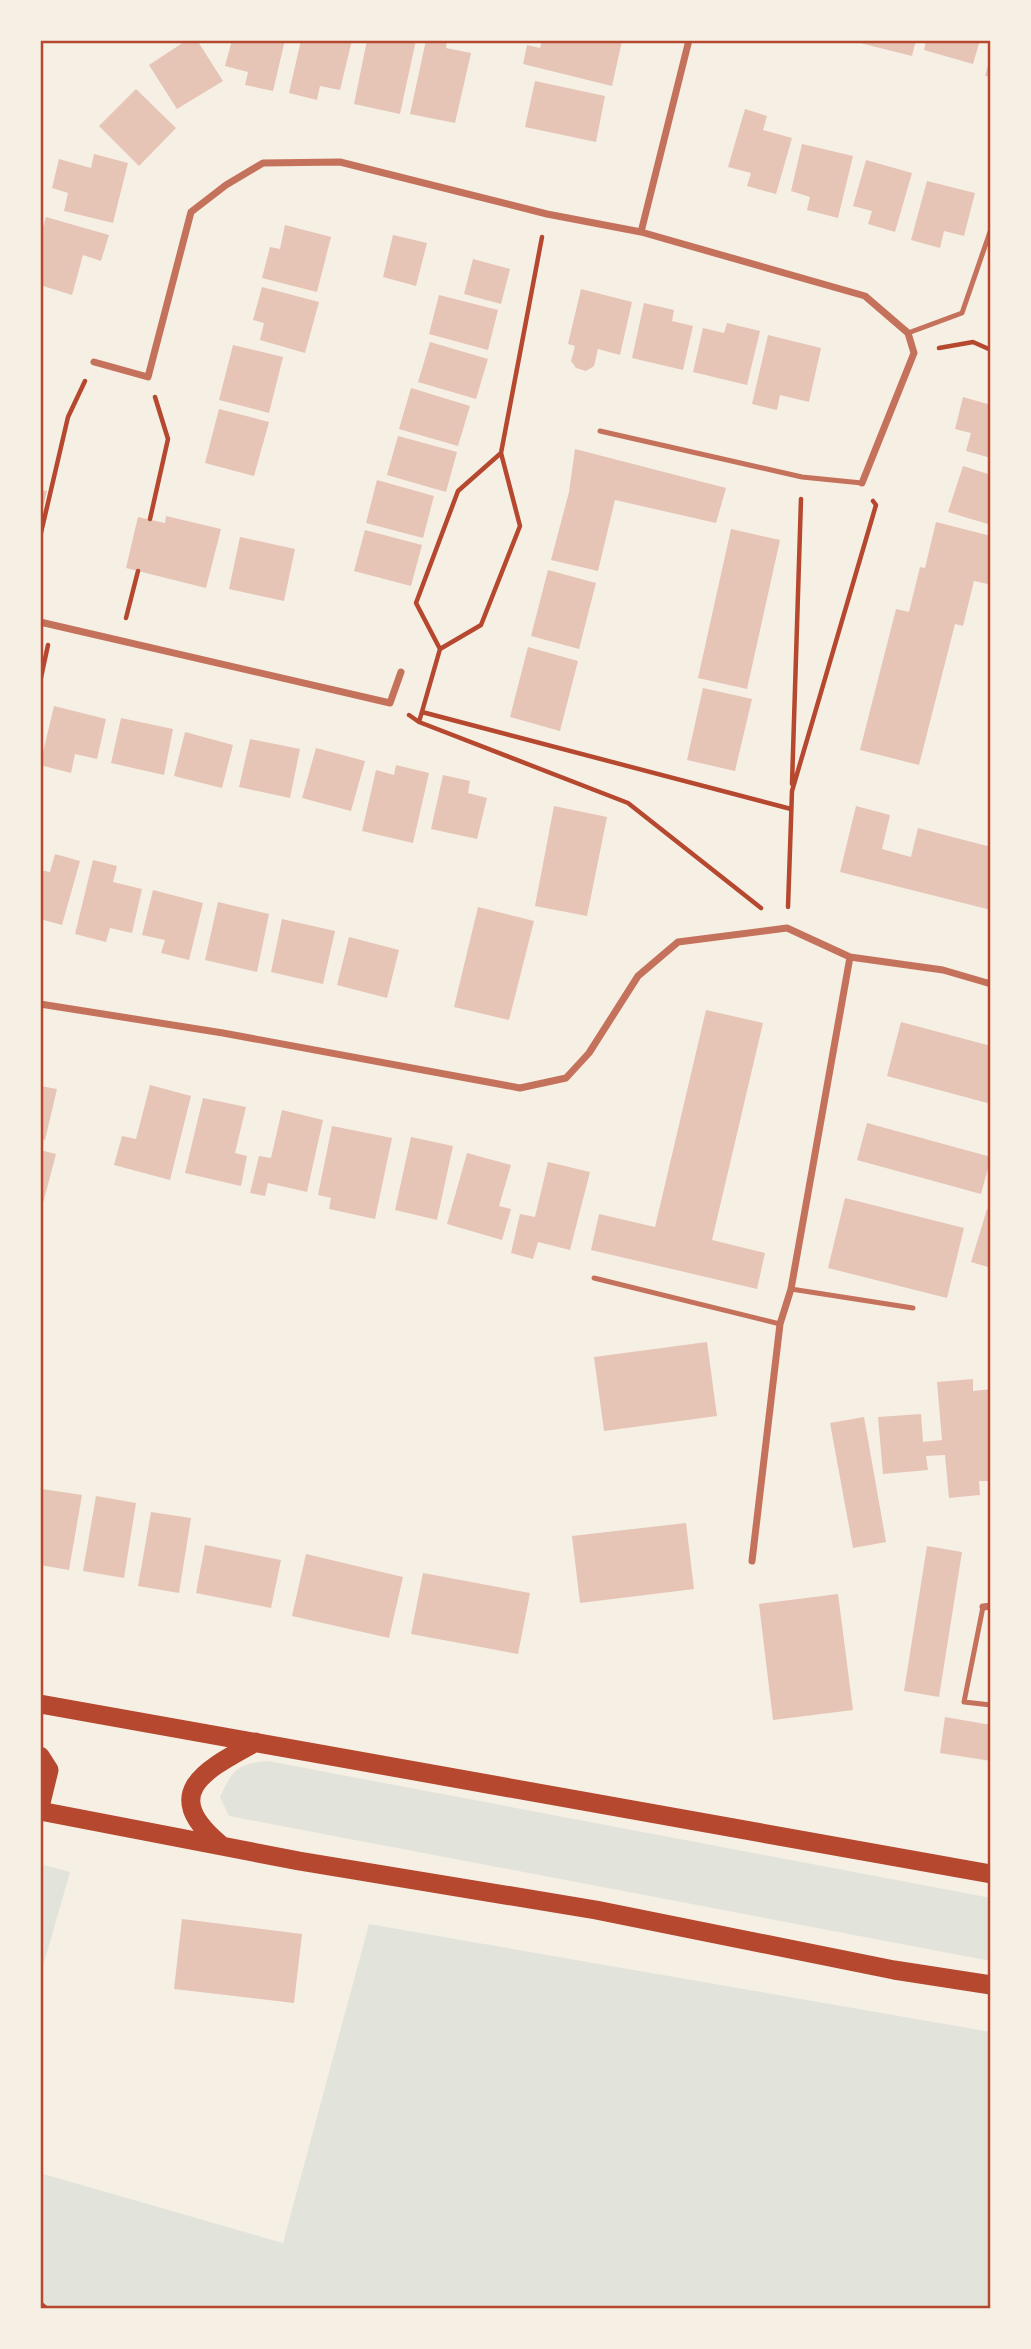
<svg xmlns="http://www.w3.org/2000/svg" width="1031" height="2349" viewBox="0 0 1031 2349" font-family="Rubik,sans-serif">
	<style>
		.green { fill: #e2e4dc }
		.building { fill: #e6c5b7 }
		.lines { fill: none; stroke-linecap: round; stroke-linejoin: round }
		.path { stroke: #b5482f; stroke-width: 4.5 }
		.service { stroke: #c5725c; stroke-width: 5 }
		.minor { stroke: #c5725c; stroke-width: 7 }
		.trunk { stroke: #b5482f; stroke-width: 19 }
		.neatline { fill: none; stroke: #b5482f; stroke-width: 2.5 }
	</style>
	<rect width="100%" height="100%" fill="#f6efe4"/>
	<path class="green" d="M 268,1761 L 991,1898 L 991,1961 L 229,1816 L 220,1797 C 233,1769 237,1764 268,1761 Z
		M 40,1864 L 70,1872 L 40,1977 Z
		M 369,1924 L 991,2032 L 991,2309 L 40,2309 L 40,2173 L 283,2243 Z"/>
	<path class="building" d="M 187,40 L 197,40 L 223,81 L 177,109 L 149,65 Z
		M 232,40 L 285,40 L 273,91 L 245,85 L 248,72 L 225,66 Z
		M 301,40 L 352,40 L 340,90 L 320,86 L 317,100 L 289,93 Z
		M 367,40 L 416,40 L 400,114 L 354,104 Z
		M 426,40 L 447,40 L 446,48 L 471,53 L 455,123 L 410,114 Z
		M 542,40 L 622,41 L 612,86 L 523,64 L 527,45 L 540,48 Z
		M 848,40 L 916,40 L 912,56 Z
		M 926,40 L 980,40 L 973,64 L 924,50 Z
		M 991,55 L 991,77 L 985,76 Z
		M 535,81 L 605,96 L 596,142 L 525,127 Z
		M 136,89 L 176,128 L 139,166 L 99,126 Z
		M 745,109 L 767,116 L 763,130 L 792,138 L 776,194 L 747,186 L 751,173 L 728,167 Z
		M 802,144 L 853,156 L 838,218 L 807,210 L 810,197 L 791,191 Z
		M 94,154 L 128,163 L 113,223 L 64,211 L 68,193 L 52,188 L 59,159 L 91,168 Z
		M 866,160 L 912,173 L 895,232 L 868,224 L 872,211 L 853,206 Z
		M 927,181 L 975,193 L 964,236 L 944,231 L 940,248 L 911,240 Z
		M 46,217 L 109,235 L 101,261 L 83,255 L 72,295 L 40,285 L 40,237 Z
		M 285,225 L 331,237 L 317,292 L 262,278 L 270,247 L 280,249 Z
		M 393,235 L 427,243 L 416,286 L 383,277 Z
		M 473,259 L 510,269 L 501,304 L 464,294 Z
		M 262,287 L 319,302 L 305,353 L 260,340 L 264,323 L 253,320 Z
		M 581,289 L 632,302 L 620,355 L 598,349 L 594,366 L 586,371 L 576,368 L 571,361 L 575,346 L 568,344 Z
		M 439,295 L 498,310 L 488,350 L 429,334 Z
		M 644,303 L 674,310 L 672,321 L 693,326 L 683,370 L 632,358 Z
		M 727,323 L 760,331 L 747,385 L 693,372 L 703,328 L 724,333 Z
		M 768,335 L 821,348 L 809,402 L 780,395 L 777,410 L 752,404 Z
		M 430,342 L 488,359 L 476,399 L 418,382 Z
		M 233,345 L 283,357 L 269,413 L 219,400 Z
		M 411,388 L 470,406 L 458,446 L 399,429 Z
		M 963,397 L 991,405 L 991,458 L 966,451 L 971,433 L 955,429 Z
		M 219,409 L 269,422 L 254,476 L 205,463 Z
		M 398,436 L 457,452 L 446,492 L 387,475 Z
		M 575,449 L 726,488 L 716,523 L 615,500 L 598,571 L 551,560 L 569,492 Z
		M 963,466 L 991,475 L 991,525 L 948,512 Z
		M 377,480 L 434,496 L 423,538 L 366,523 Z
		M 40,490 L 47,491 L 41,516 L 40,516 Z
		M 166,516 L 221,529 L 206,588 L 126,568 L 138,517 L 165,523 Z
		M 936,522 L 991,536 L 991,573 L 988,584 L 974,581 L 963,626 L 955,624 L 919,765 L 860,750 L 896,609 L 909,612 L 920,567 L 925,568 Z
		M 731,529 L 780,540 L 747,689 L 698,678 Z
		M 365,530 L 422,545 L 411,586 L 354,571 Z
		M 240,537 L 295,549 L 284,601 L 229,589 Z
		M 548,570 L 596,583 L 579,649 L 531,636 Z
		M 528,647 L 578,661 L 560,731 L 510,717 Z
		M 703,688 L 752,699 L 735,771 L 687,760 Z
		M 54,706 L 106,719 L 97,759 L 75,754 L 71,773 L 40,765 Z
		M 121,718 L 173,729 L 164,775 L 111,763 Z
		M 185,732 L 233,745 L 222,788 L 174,776 Z
		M 250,739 L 300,749 L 290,798 L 239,787 Z
		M 316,748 L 365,761 L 351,811 L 302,798 Z
		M 396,765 L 429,773 L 413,843 L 362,831 L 376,770 L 394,775 Z
		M 443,775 L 470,781 L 468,793 L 487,798 L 477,839 L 431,829 Z
		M 554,806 L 607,817 L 587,916 L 535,906 Z
		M 856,806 L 890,815 L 882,849 L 911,857 L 918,828 L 991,847 L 991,910 L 840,872 Z
		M 55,854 L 80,861 L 62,925 L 40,919 L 40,870 L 50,872 Z
		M 93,860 L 117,866 L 113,882 L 142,889 L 132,933 L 110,928 L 106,942 L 75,934 Z
		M 153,890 L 203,903 L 189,960 L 161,953 L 165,940 L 142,935 Z
		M 218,902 L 269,914 L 257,972 L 205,960 Z
		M 478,907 L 534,921 L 509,1020 L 454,1007 Z
		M 282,919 L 335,931 L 323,984 L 271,972 Z
		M 349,937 L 399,950 L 387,998 L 337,985 Z
		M 706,1010 L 763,1023 L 712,1240 L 765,1253 L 757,1289 L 591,1250 L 599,1214 L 655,1227 Z
		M 901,1022 L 991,1046 L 991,1104 L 887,1076 Z
		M 150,1085 L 191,1096 L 170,1180 L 114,1165 L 122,1136 L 136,1139 Z
		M 40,1086 L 57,1089 L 45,1140 L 40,1139 Z
		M 203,1098 L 246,1107 L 235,1153 L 247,1156 L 241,1186 L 185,1173 Z
		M 282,1110 L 323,1120 L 307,1192 L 268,1183 L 265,1196 L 250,1193 L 259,1156 L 271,1158 Z
		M 867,1123 L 991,1157 L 981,1194 L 857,1160 Z
		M 332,1126 L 392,1138 L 375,1219 L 329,1209 L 331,1198 L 318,1195 Z
		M 411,1137 L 453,1146 L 437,1220 L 395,1210 Z
		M 40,1150 L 56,1154 L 41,1211 L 40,1211 Z
		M 467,1153 L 511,1165 L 499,1206 L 511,1209 L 502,1240 L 447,1224 Z
		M 548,1162 L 590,1172 L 570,1250 L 538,1242 L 533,1259 L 511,1253 L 520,1214 L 535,1217 Z
		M 845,1198 L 964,1228 L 947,1298 L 828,1268 Z
		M 987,1209 L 991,1210 L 991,1268 L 971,1262 Z
		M 707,1342 L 717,1416 L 604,1431 L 594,1357 Z
		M 973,1379 L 973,1391 L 991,1389 L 991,1481 L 979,1481 L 980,1495 L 949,1498 L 945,1455 L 926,1456 L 928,1470 L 883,1474 L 878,1417 L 921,1414 L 923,1442 L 942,1440 L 937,1382 Z
		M 864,1417 L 886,1542 L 853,1548 L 830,1423 Z
		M 42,1489 L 82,1495 L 69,1570 L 40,1565 Z
		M 96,1496 L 136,1503 L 124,1578 L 83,1571 Z
		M 151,1512 L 191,1518 L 179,1593 L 138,1586 Z
		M 686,1523 L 694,1589 L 580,1603 L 572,1536 Z
		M 205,1545 L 281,1560 L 271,1608 L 196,1593 Z
		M 927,1546 L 962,1552 L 939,1697 L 904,1691 Z
		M 306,1554 L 403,1577 L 389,1638 L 292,1616 Z
		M 423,1573 L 530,1593 L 518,1654 L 411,1634 Z
		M 838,1594 L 853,1710 L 773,1720 L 759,1604 Z
		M 945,1717 L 991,1725 L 991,1761 L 940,1753 Z
		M 182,1919 L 302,1934 L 294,2003 L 174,1989 Z"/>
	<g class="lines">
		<path class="path" d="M 939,348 L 973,342 L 991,350
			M 150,519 L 168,439 L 155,397
			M 40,537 L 68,417 L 85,381
			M 126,618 L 138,571
			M 440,649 L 481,625 L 520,526 L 501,453
			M 40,682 L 48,645
			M 422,712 L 791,809
			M 409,715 L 419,722 L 440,649 L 416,603 L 458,491 L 501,453 L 542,237
			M 419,722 L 628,803 L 761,908
			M 792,784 L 801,499
			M 788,907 L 792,791 L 876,505 L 873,501
			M 40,2303 L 47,2309"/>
		<path class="service" d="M 908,333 L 962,313 L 991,229
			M 600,431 L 802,477 L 862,483
			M 594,1278 L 780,1324
			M 791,1289 L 913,1308
			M 983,1607 L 964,1702 L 991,1705"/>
		<path class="minor" d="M 641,232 L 689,40
			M 94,362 L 148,377 L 191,212 L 226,185 L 263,163 L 340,162 L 547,214 L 641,232 L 865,296 L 908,333 L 914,353 L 862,483
			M 40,622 L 390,703 L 401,672
			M 40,1004 L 223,1033 L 520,1088 L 566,1078 L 589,1053 L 638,976 L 678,942 L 787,928 L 850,957 L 943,970 L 991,984
			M 752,1561 L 780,1324 L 791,1289 L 850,957
			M 983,1607 L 991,1606"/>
		<path class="trunk" d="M 40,1704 L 991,1874
			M 40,1756 L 49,1770 L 40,1807
			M 40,1811 L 299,1861 L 596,1910 L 894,1970 L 991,1985
			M 221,1845 C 158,1793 205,1770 256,1742"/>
	</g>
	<rect width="1031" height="2349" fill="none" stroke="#f6efe4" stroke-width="84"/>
	<rect x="42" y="42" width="947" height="2265" class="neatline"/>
</svg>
